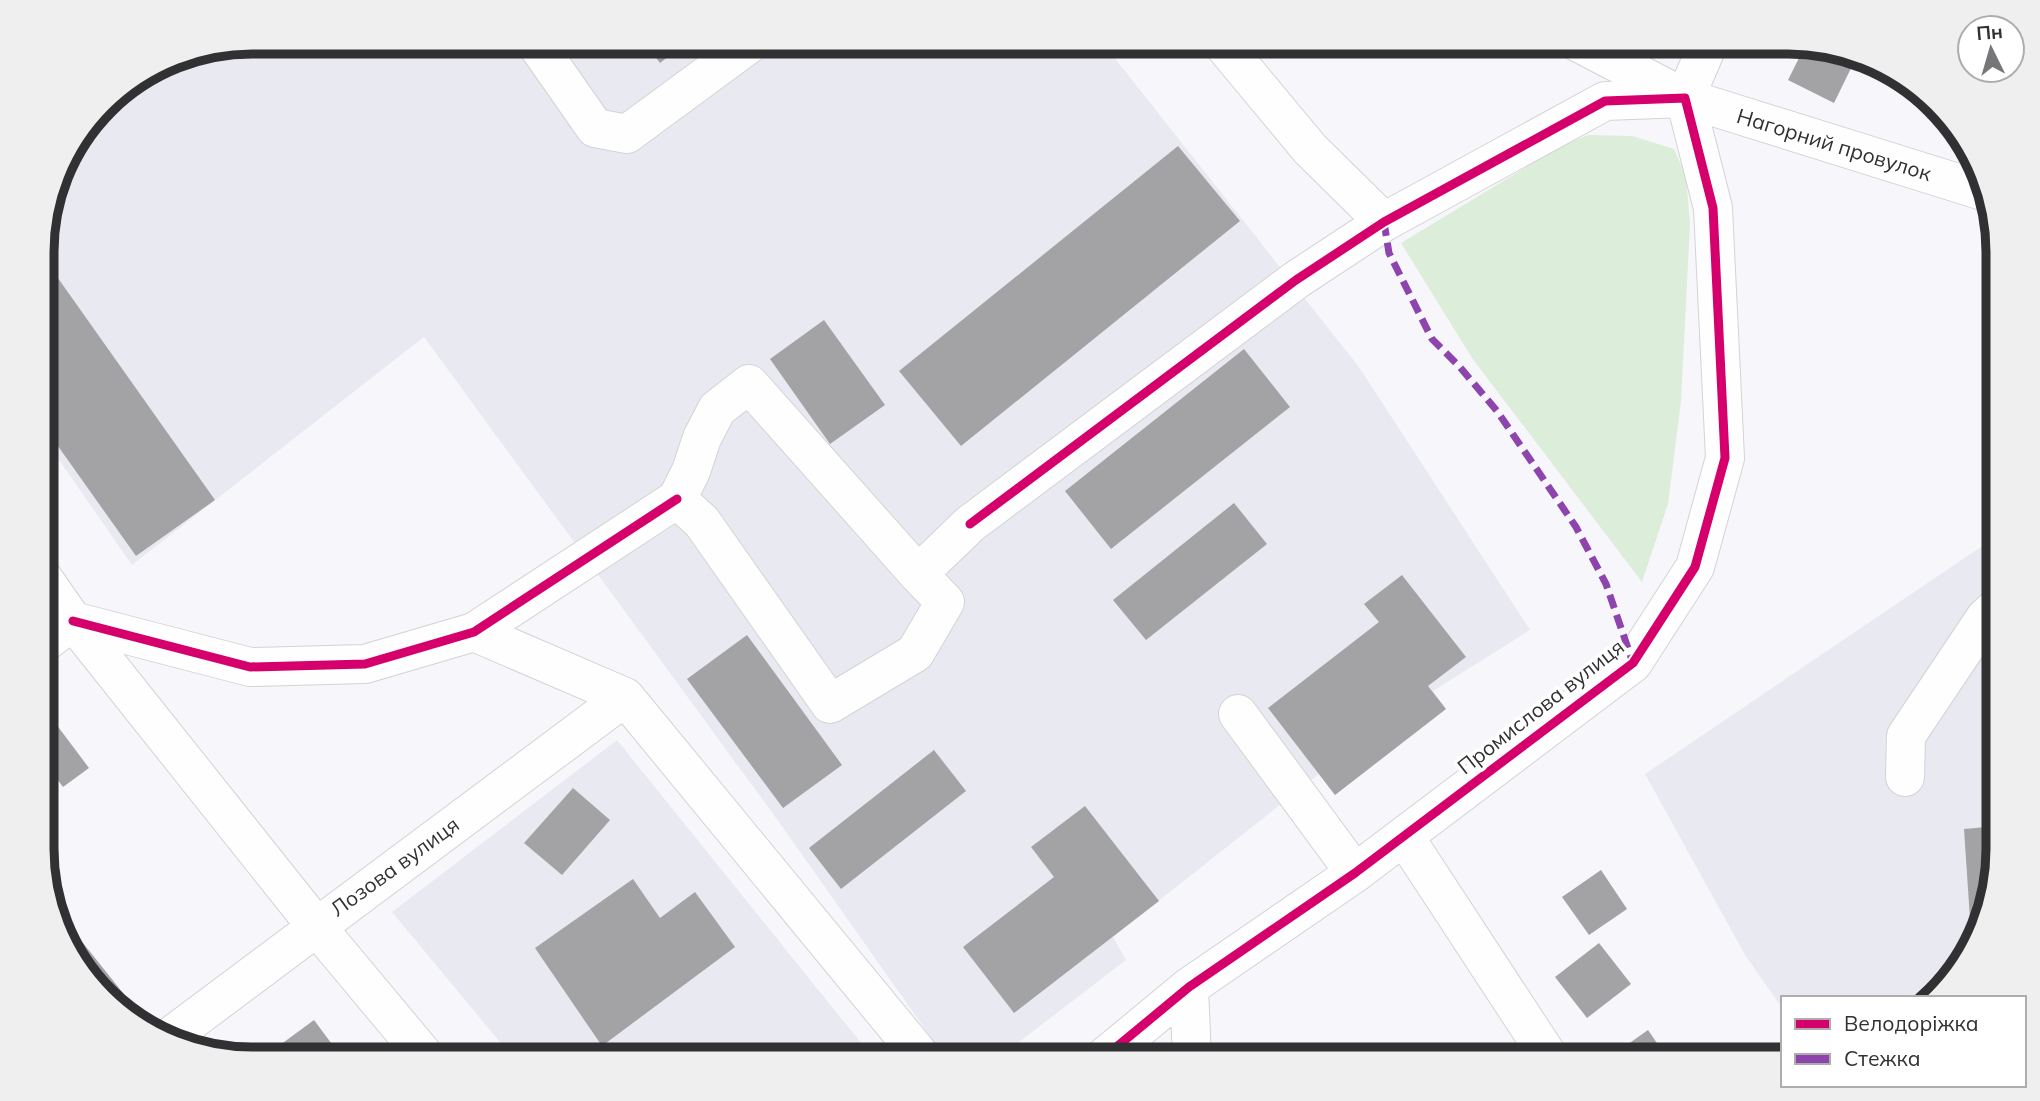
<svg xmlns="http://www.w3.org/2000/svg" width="2040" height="1101" viewBox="0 0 2040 1101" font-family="Mulish,sans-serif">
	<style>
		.built { fill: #e9e9f2 }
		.green { fill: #dcedd9 }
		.building { fill: #a3a2a4 }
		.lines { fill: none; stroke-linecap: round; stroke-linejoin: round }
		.minor-casing { stroke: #d3d3d6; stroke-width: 40 }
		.minor { stroke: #fefefe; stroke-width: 38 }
		.quiet { stroke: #8e44ad; stroke-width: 7; stroke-dasharray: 14 7; stroke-linecap: butt }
		.cycleway-casing { stroke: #fff; stroke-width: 13 }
		.cycleway { stroke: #d6006c; stroke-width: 9 }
		.labels { text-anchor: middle; stroke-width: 7; stroke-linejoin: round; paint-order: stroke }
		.street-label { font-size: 21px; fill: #313133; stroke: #fff }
		.rim { fill: none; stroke: #313133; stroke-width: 9 }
	</style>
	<rect width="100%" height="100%" fill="#f7f7fb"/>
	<path class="built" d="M 253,42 L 1102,42 L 1359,367 L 1530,630 L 1433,691 L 1446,709 L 1335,795 L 1319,774 L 1113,937 L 1126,960 L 997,1059 L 946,1059 L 779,822 L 424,337 L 132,565 L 43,437 L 42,239 L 64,159 L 113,95 L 172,58 Z
		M 1997,536 L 1998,849 L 1976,942 L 1927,998 L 1783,998 L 1783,1009 L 1745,955 L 1645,774 Z
		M 617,740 L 874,1059 L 514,1059 L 392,912 Z"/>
	<path class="green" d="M 1588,135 L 1632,136 L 1674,149 L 1686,176 L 1690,224 L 1681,401 L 1668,504 L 1642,582 L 1472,358 L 1401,243 L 1558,148 Z"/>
	<path class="building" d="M 644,42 L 687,42 L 660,63 Z
		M 1805,46 L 1856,58 L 1834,103 L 1788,80 Z
		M 1178,146 L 1240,221 L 961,446 L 899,371 Z
		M 43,257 L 215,500 L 136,556 L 43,425 Z
		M 824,320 L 885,405 L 830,444 L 770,359 Z
		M 1244,349 L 1290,407 L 1111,549 L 1065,491 Z
		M 1234,503 L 1267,544 L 1146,640 L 1113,600 Z
		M 1402,575 L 1466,657 L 1428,686 L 1446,709 L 1335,795 L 1268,708 L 1379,622 L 1364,604 Z
		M 747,635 L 842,765 L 783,808 L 687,679 Z
		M 56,724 L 89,768 L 63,787 L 48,767 L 44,770 L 44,733 Z
		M 934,750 L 966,791 L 841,889 L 809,848 Z
		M 573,788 L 610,820 L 562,875 L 524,843 Z
		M 1085,806 L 1159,901 L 1014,1013 L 963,947 L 1054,877 L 1031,847 Z
		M 1998,826 L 1998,849 L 1982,919 L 1970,919 L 1964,829 Z
		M 1601,870 L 1627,909 L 1589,935 L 1562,897 Z
		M 633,879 L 660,918 L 695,892 L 735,947 L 602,1046 L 535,948 Z
		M 83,943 L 127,998 L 120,1003 L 78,966 L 72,952 Z
		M 1599,943 L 1631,984 L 1587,1018 L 1555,977 Z
		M 314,1020 L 343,1059 L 261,1059 Z
		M 1648,1030 L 1668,1059 L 1607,1059 Z"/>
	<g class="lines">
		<g class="minor-casing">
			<path id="minor" d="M 535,42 L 595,128 L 627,134 L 752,42
				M 1221,42 L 1310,149 L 1384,222
				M 1577,42 L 1685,98 L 1983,191
				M 1685,98 L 1709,42
				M 677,499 L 702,522 L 830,704 L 915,653 L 945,602 L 918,574
				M 43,578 L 73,621 L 316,926 L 427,1059
				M 73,621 L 250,667 L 365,664 L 474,632 L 677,499 L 691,471 L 702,438 L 717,409 L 749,384 L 918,574 L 970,524 L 1296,280 L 1384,222 L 1605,101 L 1685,98
				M 474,632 L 625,697 L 923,1059
				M 43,644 L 73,621
				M 1238,714 L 1355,873
				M 1905,777 L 1906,736 L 1985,618 L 1997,607
				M 1404,836 L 1550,1059
				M 1189,987 L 1192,1059
				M 167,1039 L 625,697
				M 1102,1059 L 1189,987 L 1355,873 L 1633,663 L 1695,567 L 1725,458 L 1713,208 L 1685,98"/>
		</g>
		<use href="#minor" class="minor"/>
		<path class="quiet" d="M 1384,222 L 1389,253 L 1432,339 L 1459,366 L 1497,411 L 1576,527 L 1606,584 L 1633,663"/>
		<g class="cycleway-casing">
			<path id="cycleway" d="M 970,524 L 1296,280 L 1384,222 L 1605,101 L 1685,98 L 1713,208 L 1725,458 L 1695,567 L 1633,663 L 1355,873 L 1189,987 L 1102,1059
				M 73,621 L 250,667 L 365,664 L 474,632 L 677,499"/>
		</g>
		<use href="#cycleway" class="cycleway"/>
	</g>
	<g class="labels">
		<g class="street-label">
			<text transform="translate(1834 145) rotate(17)" y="7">Нагорний провулок</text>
			<text transform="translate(1541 707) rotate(-38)" y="7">Промислова вулиця</text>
			<text transform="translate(395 867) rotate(-36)" y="7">Лозова вулиця</text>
		</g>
	</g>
	<path d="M0 0H2040V1101H0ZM252 54H1788A198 198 0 0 1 1986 252V849A198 198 0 0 1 1788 1047H252A198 198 0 0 1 54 849V252A198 198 0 0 1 252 54Z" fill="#efefef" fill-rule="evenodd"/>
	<path class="rim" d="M252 54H1788A198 198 0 0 1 1986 252V849A198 198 0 0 1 1788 1047H252A198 198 0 0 1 54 849V252A198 198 0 0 1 252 54Z"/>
	<rect x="1781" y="996" width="245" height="91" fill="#ffffff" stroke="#adadad" stroke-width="2"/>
	<rect x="1795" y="1019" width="35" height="10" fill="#d6006c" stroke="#adadad" stroke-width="2"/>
	<text x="1844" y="1031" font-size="21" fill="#313133">Велодоріжка</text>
	<rect x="1795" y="1054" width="35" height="10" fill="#8e44ad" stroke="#adadad" stroke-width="2"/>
	<text x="1844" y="1066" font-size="21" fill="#313133">Стежка</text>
	<g transform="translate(1991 49) rotate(355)"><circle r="33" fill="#ffffff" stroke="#adadad" stroke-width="2"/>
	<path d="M0-5L12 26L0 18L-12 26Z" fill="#767679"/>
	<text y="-10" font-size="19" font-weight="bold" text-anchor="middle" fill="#313133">Пн</text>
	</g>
</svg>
